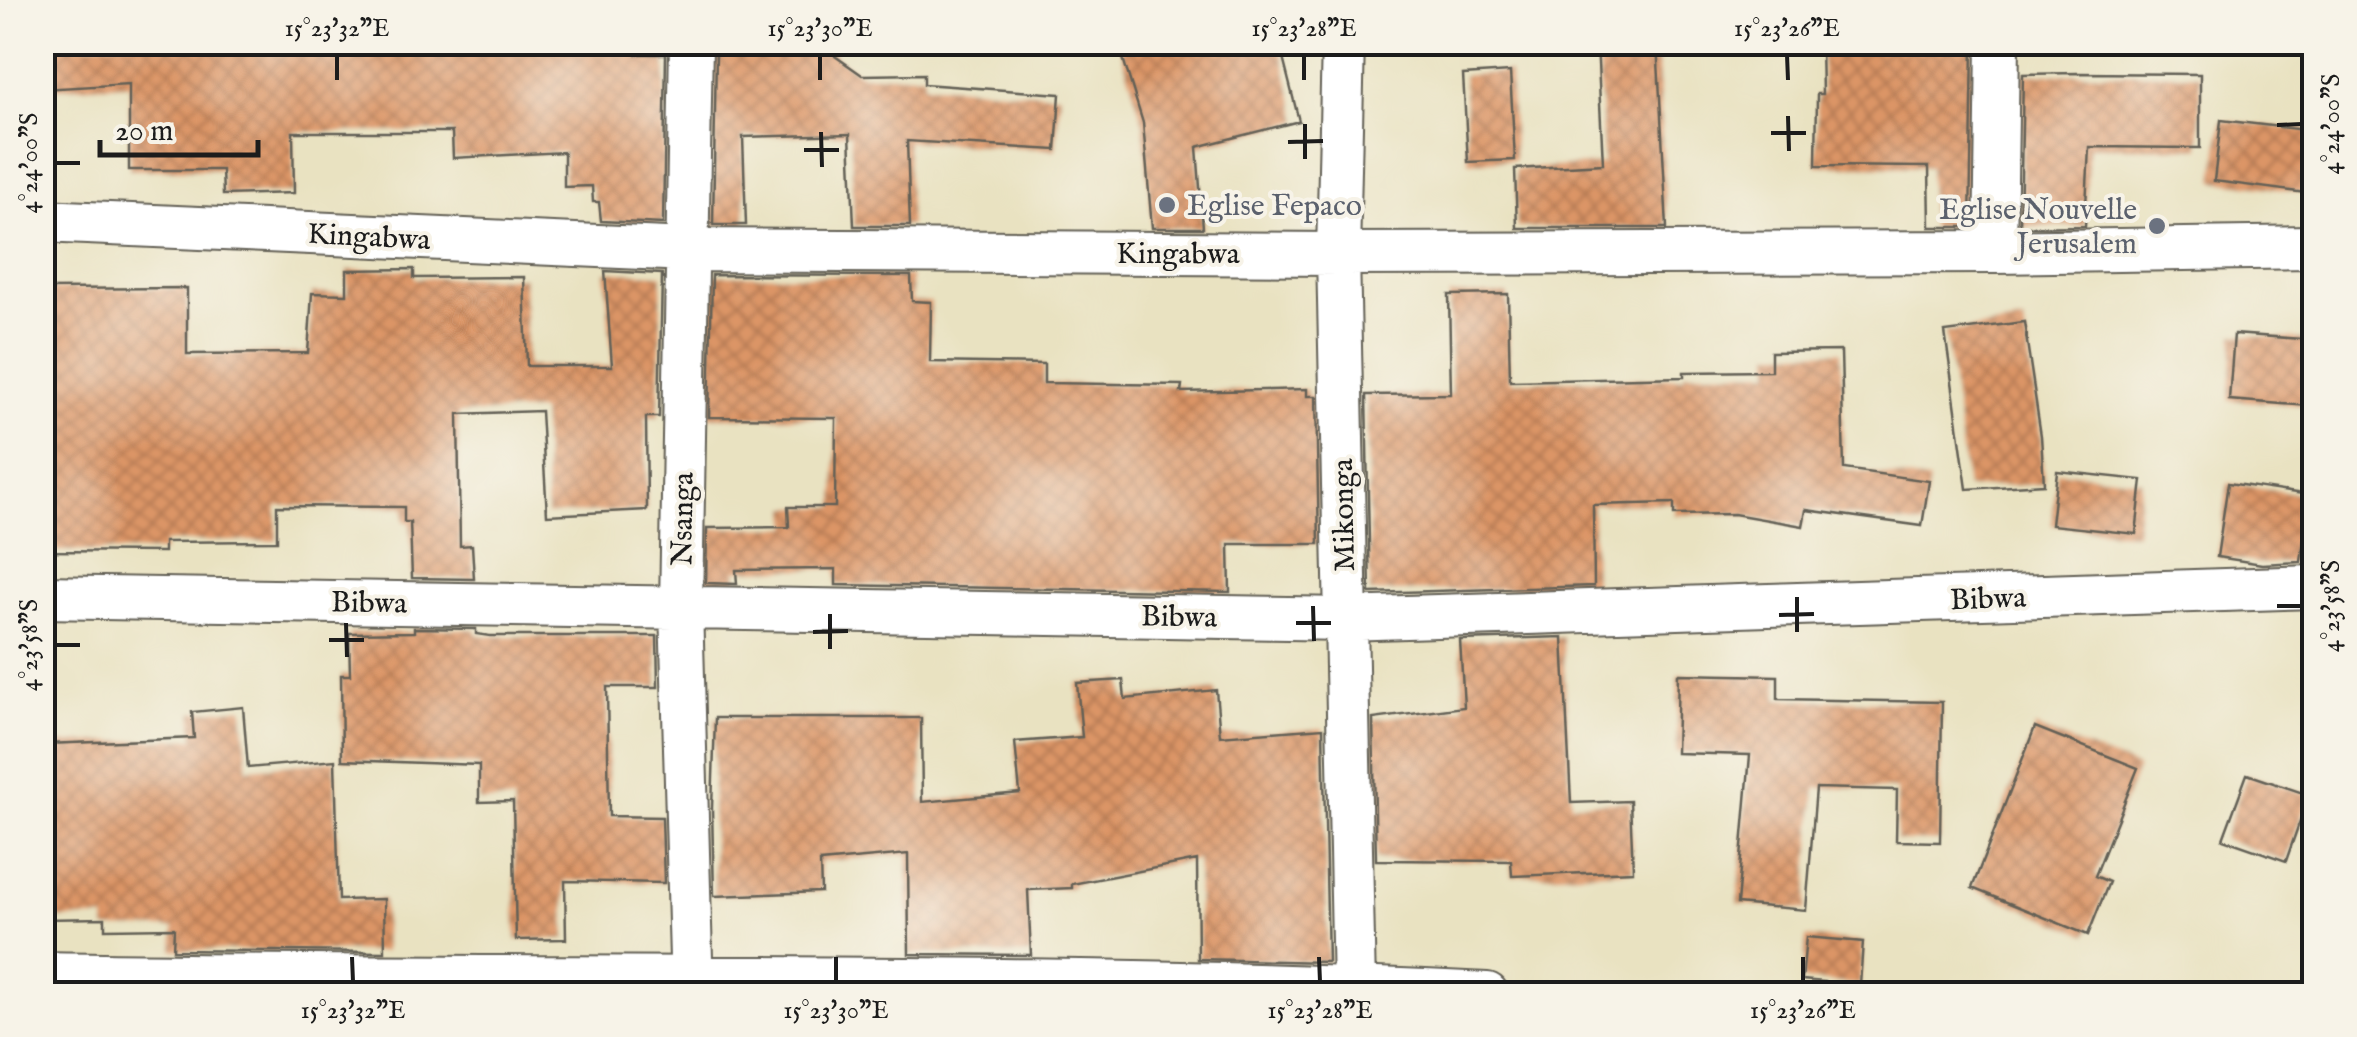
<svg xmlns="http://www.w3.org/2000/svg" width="2357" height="1037" viewBox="0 0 2357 1037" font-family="'IM FELL English',serif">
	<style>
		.building { fill: url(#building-cross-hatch) }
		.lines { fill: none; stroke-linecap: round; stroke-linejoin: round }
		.street-casing { stroke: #646156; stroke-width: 46 }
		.street { stroke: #fff; stroke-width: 42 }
		.ticks { fill: none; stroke: #1c1c1c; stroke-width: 4 }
		.worship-dot { fill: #6b7280; stroke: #f7f3e8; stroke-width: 4 }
		.labels { text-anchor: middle; stroke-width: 8; stroke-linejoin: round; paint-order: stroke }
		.worship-label { font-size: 30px; fill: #5b616d; stroke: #f7f3e8; text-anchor: start }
		.street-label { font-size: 30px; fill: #1c1c1c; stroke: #f7f3e8 }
		.neatline { fill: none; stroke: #1c1c1c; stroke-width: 4 }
		.ticks-label { font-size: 25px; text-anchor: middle; fill: #1c1c1c }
	</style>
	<defs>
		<pattern id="building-cross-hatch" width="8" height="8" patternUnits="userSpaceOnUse" patternTransform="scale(2.5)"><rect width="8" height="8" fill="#dc9566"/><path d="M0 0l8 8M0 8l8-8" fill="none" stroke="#b27953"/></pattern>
	</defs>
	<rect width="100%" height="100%" fill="#f7f3e8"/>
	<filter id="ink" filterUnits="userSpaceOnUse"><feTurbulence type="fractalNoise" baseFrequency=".01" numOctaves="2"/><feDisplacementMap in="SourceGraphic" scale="20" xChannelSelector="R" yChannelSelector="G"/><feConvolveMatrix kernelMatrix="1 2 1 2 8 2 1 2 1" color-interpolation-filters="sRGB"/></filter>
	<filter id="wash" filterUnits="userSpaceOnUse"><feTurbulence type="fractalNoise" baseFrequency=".0048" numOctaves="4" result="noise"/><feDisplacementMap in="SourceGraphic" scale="40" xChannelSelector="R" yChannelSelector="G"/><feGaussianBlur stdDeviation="2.25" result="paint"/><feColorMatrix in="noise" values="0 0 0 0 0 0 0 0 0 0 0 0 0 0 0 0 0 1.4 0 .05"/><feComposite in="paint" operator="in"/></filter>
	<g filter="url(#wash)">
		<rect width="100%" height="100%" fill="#e9e2c1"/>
		<g id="blocks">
			<path class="building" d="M 124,42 L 636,42 L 636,54 L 666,54 L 663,224 L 601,221 L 599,202 L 593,202 L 592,186 L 564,187 L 564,152 L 453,158 L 452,132 L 293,132 L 294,193 L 223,195 L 222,170 L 129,170 L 129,84 L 42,89 L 42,48 Z
				M 732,42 L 834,42 L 835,56 L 862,75 L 924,74 L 924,84 L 1060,94 L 1056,150 L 907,141 L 910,226 L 854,226 L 850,134 L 743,137 L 746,225 L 713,225 L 716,53 L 733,53 Z
				M 1118,42 L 1279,42 L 1299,121 L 1197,147 L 1203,228 L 1152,228 L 1143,123 Z
				M 1597,42 L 1657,42 L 1667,228 L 1517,228 L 1515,169 L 1603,164 Z
				M 1973,42 L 1970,227 L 1930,227 L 1929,167 L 1816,166 L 1817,94 L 1822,94 L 1821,43 Z
				M 1510,72 L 1515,160 L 1468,162 L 1463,75 Z
				M 2078,73 L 2200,74 L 2200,148 L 2089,147 L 2085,226 L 2020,227 L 2023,74 Z
				M 2221,120 L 2314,131 L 2314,194 L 2214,181 Z
				M 414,269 L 414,278 L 524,277 L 527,366 L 612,366 L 605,271 L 662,274 L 659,417 L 646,417 L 647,510 L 547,515 L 541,411 L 458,414 L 460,546 L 472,545 L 474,579 L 412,578 L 410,522 L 404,522 L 404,507 L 277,506 L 277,541 L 164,542 L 164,552 L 42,551 L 42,436 L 52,436 L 55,346 L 42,346 L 42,289 L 187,288 L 187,354 L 308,353 L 312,293 L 347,294 L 347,270 Z
				M 712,275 L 911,276 L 912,301 L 931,302 L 930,362 L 1044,364 L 1044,383 L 1182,385 L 1181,392 L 1307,389 L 1307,396 L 1316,396 L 1319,544 L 1229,544 L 1230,592 L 836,585 L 836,569 L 736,570 L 737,584 L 706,583 L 707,528 L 789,527 L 788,507 L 835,507 L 836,418 L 709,417 Z
				M 1508,294 L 1510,381 L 1684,377 L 1684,372 L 1771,371 L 1771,352 L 1841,351 L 1844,469 L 1929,481 L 1922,526 L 1806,510 L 1803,526 L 1734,514 L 1674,515 L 1674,503 L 1593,505 L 1594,586 L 1370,593 L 1366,395 L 1451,394 L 1449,295 Z
				M 2024,322 L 2041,436 L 2044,484 L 1967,489 L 1945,332 Z
				M 2234,334 L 2314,340 L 2310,406 L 2229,400 Z
				M 2057,471 L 2142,480 L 2136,534 L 2051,525 Z
				M 2228,483 L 2310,495 L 2301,562 L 2262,564 L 2217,557 Z
				M 414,628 L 476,629 L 476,634 L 490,636 L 657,636 L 658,687 L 607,687 L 609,816 L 662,817 L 664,883 L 565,881 L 566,939 L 516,940 L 513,801 L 479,802 L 479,765 L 342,760 L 341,675 L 350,675 L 349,633 L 414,632 Z
				M 1563,637 L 1571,803 L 1630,801 L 1633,871 L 1512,876 L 1511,861 L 1376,860 L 1373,719 L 1464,707 L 1460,640 Z
				M 1678,674 L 1778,676 L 1778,699 L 1942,702 L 1940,842 L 1896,841 L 1897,790 L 1816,788 L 1806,910 L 1737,904 L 1750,755 L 1676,753 Z
				M 1123,680 L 1125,699 L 1216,690 L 1220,736 L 1323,728 L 1328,962 L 1198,959 L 1197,860 L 1072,884 L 1072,888 L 1028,890 L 1031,955 L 909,954 L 908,854 L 820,862 L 821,892 L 714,896 L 712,808 L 715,718 L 921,718 L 922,802 L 1020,793 L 1015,742 L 1082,737 L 1077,683 Z
				M 243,707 L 248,768 L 335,760 L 339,900 L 384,899 L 385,952 L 173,950 L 174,928 L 105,929 L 105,918 L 42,919 L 42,814 L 50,813 L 47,744 L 194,738 L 192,712 Z
				M 2035,727 L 2138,768 L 2095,876 L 2109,882 L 2088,935 L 1972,888 Z
				M 2247,774 L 2309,795 L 2286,861 L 2223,839 Z
				M 1806,937 L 1863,942 L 1860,985 L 1802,980 Z"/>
		</g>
	</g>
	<g filter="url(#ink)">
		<use href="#blocks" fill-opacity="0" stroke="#646156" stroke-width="2.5"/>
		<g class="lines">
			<g class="street-casing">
				<path id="street" d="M 691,42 L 681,607 L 692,994
					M 1343,42 L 1338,254 L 1354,988
					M 42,221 L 688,250 L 1338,254 L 1995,252 L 2314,247
					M 1995,252 L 1998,42
					M 42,597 L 1345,619 L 2314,587
					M 42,973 C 524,982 1006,970 1487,994"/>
			</g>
			<use href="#street" class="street"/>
		</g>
	</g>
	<path class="ticks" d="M 337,55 L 337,80M 820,55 L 820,80M 1304,55 L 1304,80M 1787,55 L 1788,80M 1788,116 L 1789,151M 1305,124 L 1305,159M 2277,125 L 2302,124M 821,132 L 822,167M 1771,133 L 1806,133M 1288,142 L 1323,141M 804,150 L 839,150M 55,163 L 80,163M 1797,597 L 1797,632M 1313,606 L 1314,641M 2277,606 L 2302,606M 830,614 L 830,649M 1779,615 L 1814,614M 346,623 L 347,657M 1296,623 L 1331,623M 813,632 L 848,631M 329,640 L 364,640M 55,645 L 80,645M 352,957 L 353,982M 836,957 L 836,982M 1319,957 L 1320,982M 1803,957 L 1803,982"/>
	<g class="worship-dot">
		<circle cx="1167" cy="205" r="10"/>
		<circle cx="2157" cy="226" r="10"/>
	</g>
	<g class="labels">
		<g class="worship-label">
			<text x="1187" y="215">Eglise Fepaco</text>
			<text x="2137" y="219" text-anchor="end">Eglise Nouvelle<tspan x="2137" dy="34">Jerusalem</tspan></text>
		</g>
		<g class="street-label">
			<text transform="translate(369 236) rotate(3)" y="10">Kingabwa</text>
			<text x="1178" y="263">Kingabwa</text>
			<text transform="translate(1343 515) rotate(-91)" y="10">Mikonga</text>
			<text transform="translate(682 519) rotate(-89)" y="10">Nsanga</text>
			<text transform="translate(1988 598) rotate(-2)" y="10">Bibwa</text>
			<text transform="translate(369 602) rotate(1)" y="10">Bibwa</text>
			<text transform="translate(1179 616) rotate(1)" y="10">Bibwa</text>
		</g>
	</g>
	<rect width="2357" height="1037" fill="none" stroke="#f7f3e8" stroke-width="110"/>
	<path d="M100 140v15h158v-15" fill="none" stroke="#1c1c1c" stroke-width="5"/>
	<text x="115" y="140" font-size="30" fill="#1c1c1c" stroke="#f7f3e8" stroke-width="8" paint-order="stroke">20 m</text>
	<rect x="55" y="55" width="2247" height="927" class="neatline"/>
	<g class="ticks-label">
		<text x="337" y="36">15°23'32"E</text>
		<text x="820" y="36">15°23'30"E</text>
		<text x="1304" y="36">15°23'28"E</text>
		<text x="1787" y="36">15°23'26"E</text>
		<text transform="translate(2330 124) rotate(-90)" y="9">4°24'00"S</text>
		<text transform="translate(28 163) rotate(-90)" y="9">4°24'00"S</text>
		<text transform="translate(2330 606) rotate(-90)" y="9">4°23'58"S</text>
		<text transform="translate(28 645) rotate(-90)" y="9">4°23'58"S</text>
		<text x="353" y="1018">15°23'32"E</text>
		<text x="836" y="1018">15°23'30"E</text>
		<text x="1320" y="1018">15°23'28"E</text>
		<text x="1803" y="1018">15°23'26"E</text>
	</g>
</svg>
